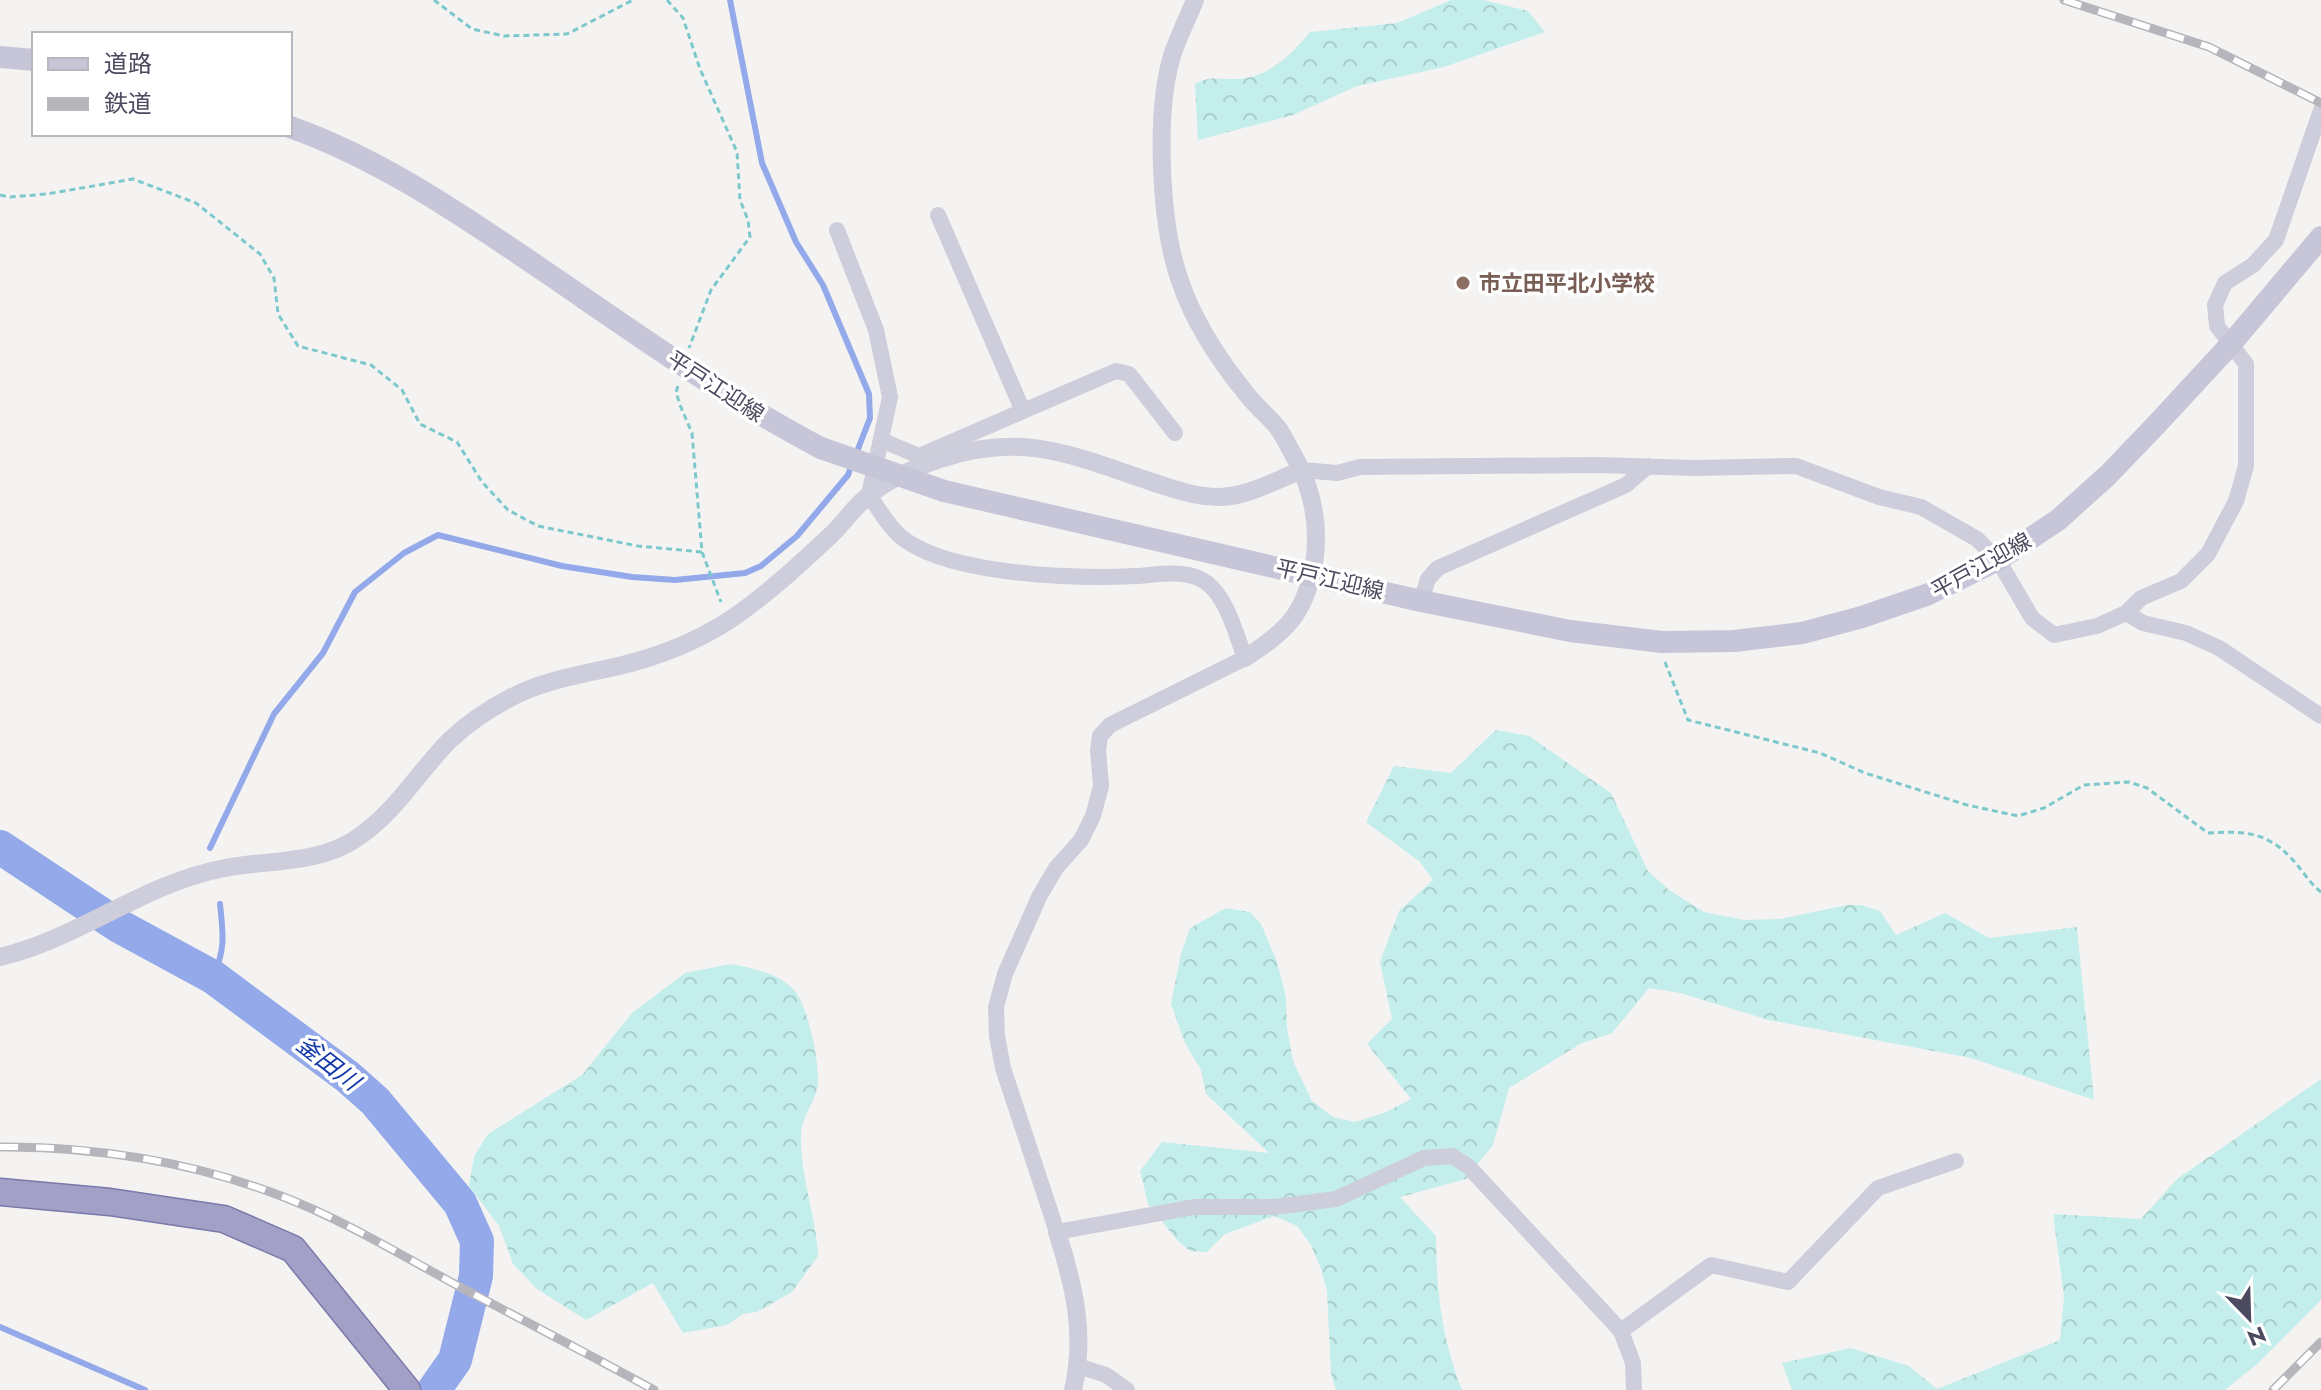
<svg xmlns="http://www.w3.org/2000/svg" width="2321" height="1390" viewBox="0 0 2321 1390" font-family="Jost,'Noto Sans JP',sans-serif">
	<style>
		.forest { fill: url(#forest-crowns) }
		.lines { fill: none; stroke-linecap: round; stroke-linejoin: round }
		.stream { stroke: #93a9e9; stroke-width: 6 }
		.river { stroke: #93a9e9; stroke-width: 34 }
		.trunk-casing { stroke: #7b78aa; stroke-width: 29 }
		.path { stroke: #7dc8cb; stroke-width: 3; stroke-dasharray: 6 4; stroke-linecap: butt }
		.minor { stroke: #cdcddb; stroke-width: 16 }
		.tertiary { stroke: #cdcddb; stroke-width: 18 }
		.secondary { stroke: #c7c6d9; stroke-width: 22 }
		.trunk { stroke: #a2a0c6; stroke-width: 26 }
		.rail-casing { stroke: #b6b5bc; stroke-width: 9 }
		.rail { stroke: #fff; stroke-width: 6; stroke-dasharray: 18; stroke-linecap: butt }
		.secondary-bridge { stroke: #c7c6d9; stroke-width: 22 }
		.education-dot { fill: #8d6e63; stroke: #fff; stroke-width: 3 }
		.labels { text-anchor: middle; stroke-width: 7; stroke-linejoin: round; paint-order: stroke }
		.education-label { font-size: 22px; font-weight: bold; fill: #785e54; stroke: #fff; text-anchor: start }
		.street-label { font-size: 22px; fill: #4b4a5f; stroke: #fff }
		.water-label { font-size: 24px; font-style: italic; fill: #1338aa; stroke: #fff }
	</style>
	<defs>
		<pattern id="forest-crowns" width="20" height="18" patternUnits="userSpaceOnUse" patternTransform="scale(2)"><rect width="20" height="18" fill="#c4eeeb"/><path d="M2 6a3 3 0 1 1 6 0M12 15a3 3 0 1 1 6 0" fill="none" stroke="#aacecc"/></pattern>
	</defs>
	<rect width="100%" height="100%" fill="#f4f3f2"/>
	<path class="forest" d="M 1451,0 L 1483,0 L 1528,11 L 1545,32 L 1444,67 L 1357,86 L 1293,115 L 1198,140 L 1195,84 C 1211,75 1219,80 1237,79 C 1268,78 1292,54 1310,32 L 1397,23 Z
		M 1496,730 L 1529,736 L 1611,793 L 1648,871 L 1669,890 L 1704,912 L 1744,920 L 1780,919 L 1847,905 L 1861,905 L 1880,911 L 1896,935 L 1945,913 L 1989,938 L 2077,927 L 2094,1100 L 1971,1058 L 1769,1020 L 1680,993 L 1649,988 L 1612,1033 L 1580,1044 L 1509,1088 L 1493,1145 L 1466,1179 L 1400,1197 L 1436,1236 C 1437,1295 1441,1335 1462,1390 L 1336,1390 L 1331,1374 L 1327,1291 L 1321,1269 L 1311,1245 L 1297,1226 L 1274,1216 L 1225,1234 L 1207,1252 L 1190,1251 L 1177,1240 L 1148,1204 L 1140,1171 L 1162,1142 L 1269,1153 L 1206,1094 L 1201,1070 L 1185,1043 L 1171,1004 L 1181,954 L 1190,928 L 1226,908 L 1250,912 L 1261,924 L 1277,962 L 1286,997 L 1287,1027 L 1293,1061 L 1312,1101 L 1333,1117 L 1355,1122 L 1384,1113 L 1411,1099 L 1367,1044 L 1392,1019 L 1380,962 L 1399,911 L 1433,880 L 1420,862 L 1366,822 L 1394,766 L 1451,773 Z
		M 731,964 C 752,968 777,973 793,989 C 808,1004 819,1061 818,1082 C 817,1100 801,1117 801,1135 C 800,1176 816,1215 818,1256 L 792,1292 L 757,1312 L 743,1314 L 727,1325 L 683,1333 L 653,1283 L 586,1320 L 537,1289 L 513,1264 L 499,1226 L 469,1186 L 474,1156 L 488,1134 L 582,1075 L 632,1013 L 685,973 Z
		M 2321,1079 L 2321,1300 L 2257,1364 L 2225,1390 L 1792,1390 L 1782,1363 L 1851,1348 L 1909,1366 L 1937,1389 L 2060,1340 L 2064,1296 L 2053,1214 L 2141,1219 L 2177,1179 Z"/>
	<g class="lines">
		<path class="stream" d="M 730,0 L 762,163 L 796,242 L 823,285 L 869,394 L 870,418 L 856,454
			M 210,848 L 274,714 L 323,653 L 355,592 L 404,553 L 438,535 L 562,566 L 632,577 L 675,580 L 745,573 L 761,566 L 797,536 L 848,475 L 852,464
			M 213,977 C 226,949 223,933 220,904
			M 0,1327 L 145,1390"/>
		<path class="river" d="M 0,847 L 119,926 L 213,977 L 348,1077 L 375,1101 L 460,1203 L 477,1241 L 476,1276 L 455,1360 L 434,1390"/>
		<g class="trunk-casing">
			<path id="trunk" d="M 0,1192 L 110,1202 L 224,1219 L 293,1249 L 407,1390"/>
		</g>
		<path class="path" d="M 434,0 L 472,29 L 504,36 L 567,34 L 633,0
			M 667,0 L 683,18 L 700,69 L 737,152 L 740,200 L 748,220 L 750,237 L 711,290 L 689,348
			M 0,195 L 10,197 L 47,194 L 133,179 L 196,203 L 260,254 L 274,278 L 278,314 L 298,346 L 371,365 L 402,390 L 420,424 L 457,442 L 482,482 L 508,510 L 538,526 L 638,546 L 702,552
			M 678,386 L 676,392 L 680,405 L 692,433 L 702,552 L 721,602
			M 1665,662 L 1688,720 L 1820,753 L 1865,773 L 1967,805 L 2018,816 L 2044,808 L 2084,785 L 2129,782 L 2147,788 L 2208,833 C 2242,831 2266,831 2291,858 C 2302,869 2309,883 2321,892"/>
		<path class="minor" d="M 938,215 L 1023,411
			M 837,230 L 876,330 L 890,397 L 869,495 C 880,511 891,531 908,542 C 958,575 1075,579 1135,576 C 1157,575 1188,568 1207,583 C 1228,600 1235,632 1245,658 L 1110,725 L 1100,736 L 1098,750 L 1101,786 L 1093,816 L 1081,840 L 1056,868 L 1039,897 L 1005,974 L 996,1007 L 997,1036 L 1003,1068 L 1057,1232 L 1194,1207 L 1275,1207 L 1336,1199 L 1424,1158 L 1452,1156 L 1468,1166 L 1621,1331 L 1633,1363 L 1634,1390
			M 881,440 L 919,456 L 1116,371 L 1129,374 L 1175,433
			M 1302,470 L 1337,473 L 1360,467 L 1599,465 L 1695,468 L 1796,466 L 1879,497 L 1921,507 L 1977,539 L 1998,560 L 2032,618 L 2054,635 L 2097,626 L 2126,613 L 2141,598 L 2181,581 L 2208,554 L 2236,501 L 2246,466 L 2246,364 L 2217,326 L 2215,305 L 2225,283 L 2253,265 L 2276,240 L 2321,110
			M 1421,601 L 1428,579 L 1438,568 L 1626,485 L 1648,466
			M 2126,613 L 2143,623 L 2186,633 L 2219,648 L 2321,716
			M 1621,1331 L 1711,1265 L 1788,1282 L 1878,1188 L 1956,1161
			M 1078,1366 L 1106,1375 L 1127,1390"/>
		<path class="tertiary" d="M 1195,0 C 1188,18 1178,37 1172,56 C 1155,112 1160,222 1179,278 C 1193,321 1220,362 1249,397 C 1258,408 1269,417 1278,428 C 1284,436 1288,446 1293,454 C 1313,489 1320,525 1314,564 C 1305,614 1286,632 1245,658
			M 0,957 C 80,938 144,883 225,868 C 267,860 317,864 354,840 C 396,813 416,774 450,740 C 468,723 489,709 510,698 C 549,677 596,673 638,661 C 669,652 704,637 731,619 C 768,594 801,563 833,533 C 845,521 855,506 868,496 C 887,480 917,467 940,459 C 1019,433 1065,452 1140,478 C 1165,486 1192,497 1219,497 C 1247,497 1276,480 1302,470
			M 1057,1232 C 1074,1285 1086,1334 1073,1390"/>
		<path class="secondary" d="M 0,57 L 34,60
			M 290,127 C 378,158 457,212 534,264 C 628,328 720,395 821,448
			M 944,491 L 1421,601 L 1570,631 L 1662,642 L 1734,641 L 1802,633 L 1862,617 L 1929,594 L 1998,560 L 2058,520 L 2108,475 L 2156,425 L 2230,345 L 2321,237"/>
		<use href="#trunk" class="trunk"/>
		<g class="rail-casing">
			<path id="rail" d="M 2064,0 L 2209,47 L 2321,103
				M 0,1147 C 94,1146 193,1162 281,1196 C 344,1220 401,1255 460,1287 C 525,1321 590,1355 654,1390
				M 2273,1390 L 2321,1342"/>
		</g>
		<use href="#rail" class="rail"/>
		<path class="secondary-bridge" d="M 821,448 L 944,491"/>
	</g>
	<circle class="education-dot" cx="1463" cy="283" r="8"/>
	<g class="labels">
		<g class="education-label">
			<text x="1479" y="291">市立田平北小学校</text>
		</g>
		<g class="street-label">
			<text transform="translate(716 386) rotate(33)" y="8">平戸江迎線</text>
			<text transform="translate(1981 565) rotate(-29)" y="8">平戸江迎線</text>
			<text transform="translate(1330 579) rotate(13)" y="8">平戸江迎線</text>
		</g>
		<g class="water-label">
			<text transform="translate(328 1063) rotate(38)" y="8">釜田川</text>
		</g>
	</g>
	<rect x="32" y="32" width="260" height="104" fill="#ffffff" stroke="#b7b7bf" stroke-width="2"/>
	<rect x="48" y="58" width="40" height="12" fill="#c7c6d9" stroke="#b7b7bf" stroke-width="2"/>
	<text x="104" y="72" font-size="24" fill="#4b4a5f">道路</text>
	<rect x="48" y="98" width="40" height="12" fill="#b6b5bc" stroke="#b7b7bf" stroke-width="2"/>
	<text x="104" y="112" font-size="24" fill="#4b4a5f">鉄道</text>
	<g transform="translate(2249 1318) rotate(157)" stroke="#ffffff" stroke-width="6" paint-order="stroke">
	<path d="M0-6L14 30L0 20L-14 30Z" fill="#4b4a5f"/>
	<text y="-12" font-size="22" font-weight="bold" text-anchor="middle" fill="#4b4a5f">N</text>
	</g>
</svg>
